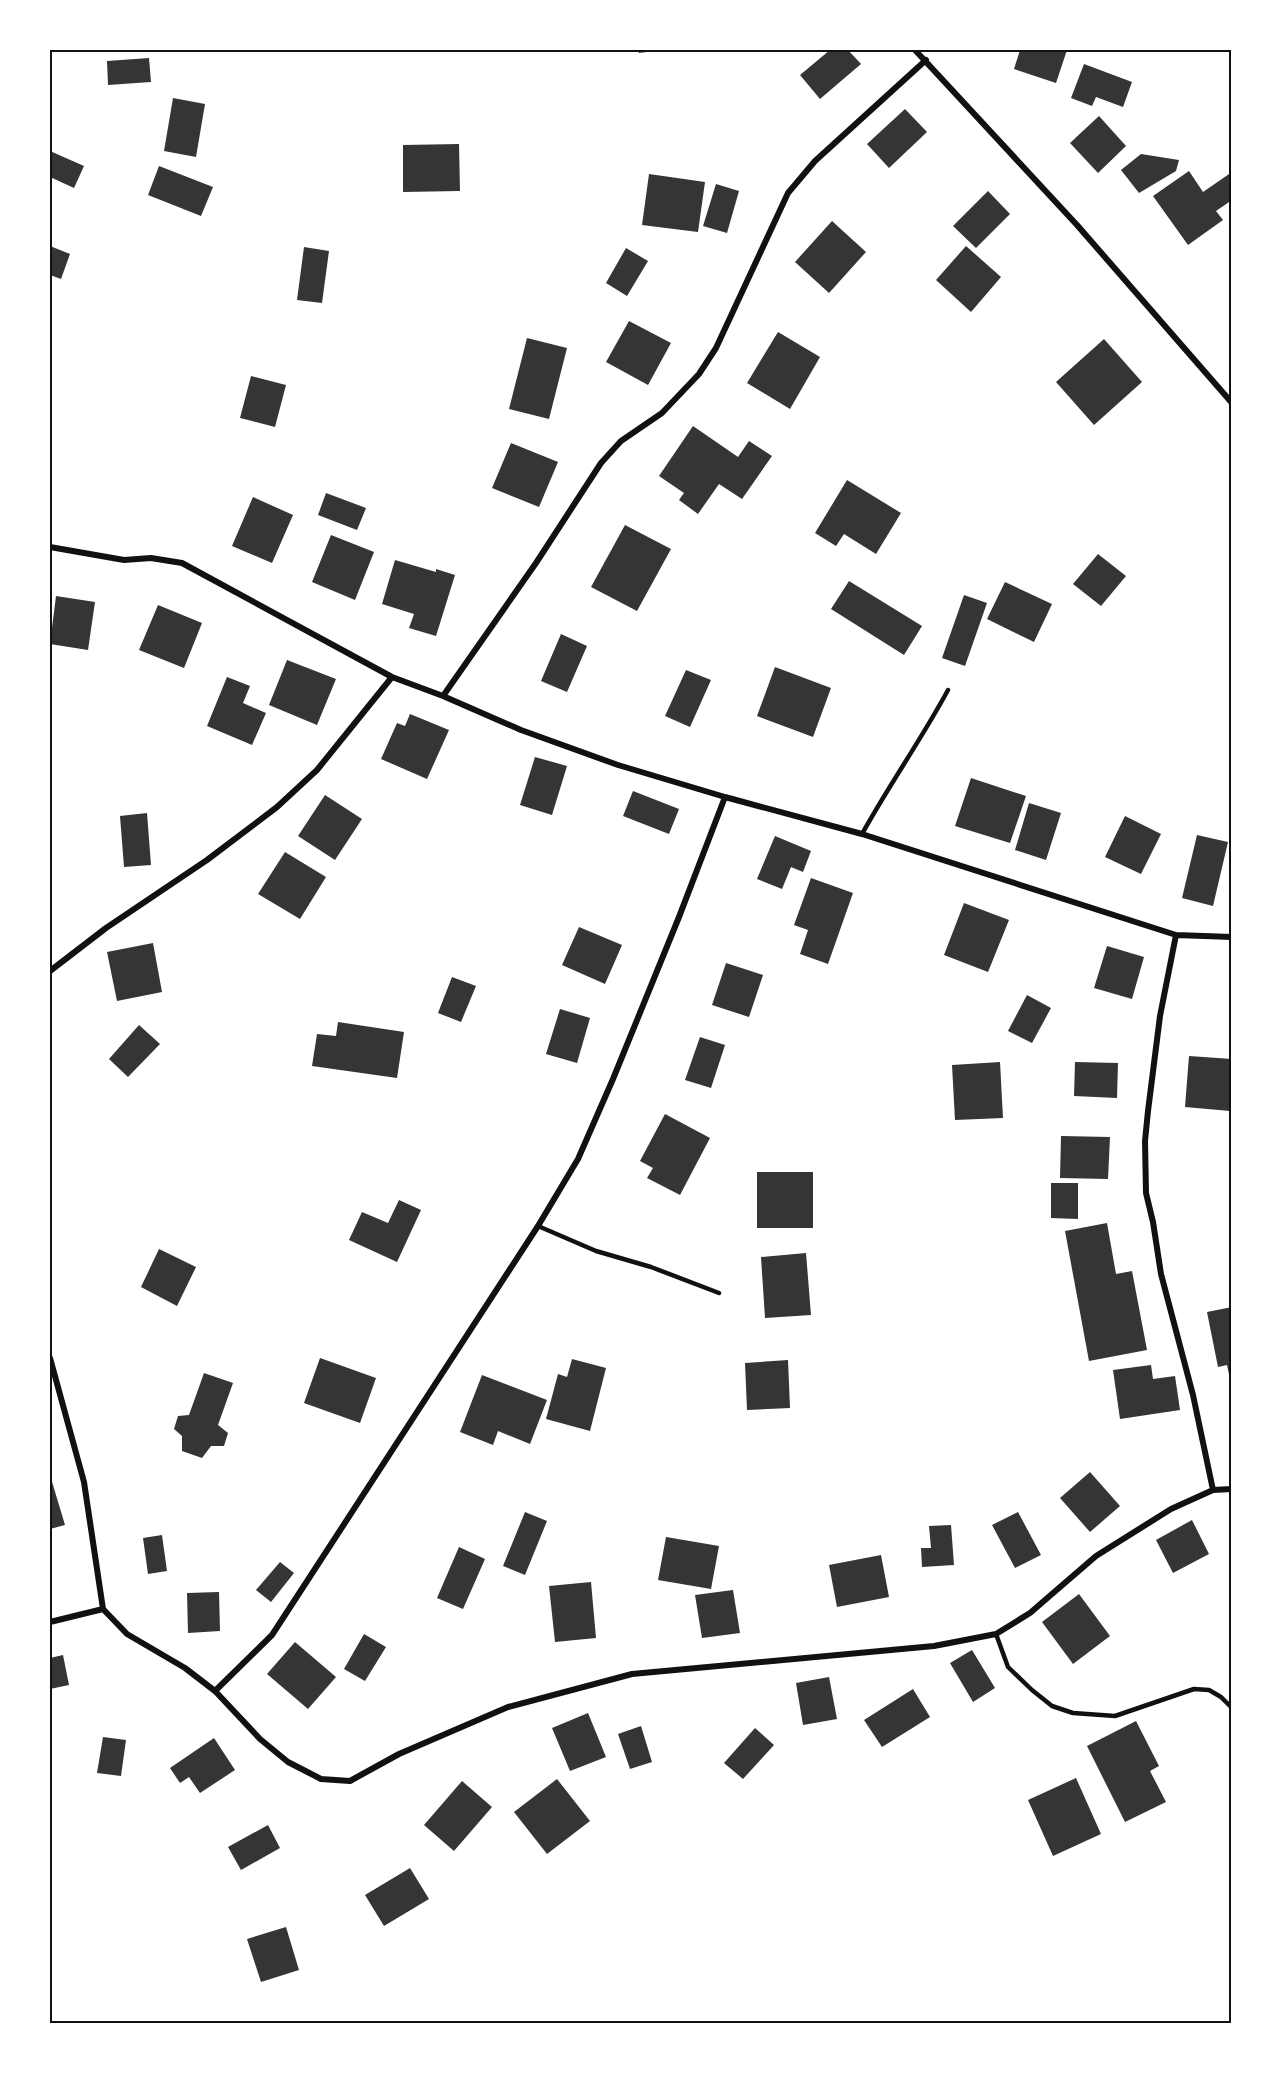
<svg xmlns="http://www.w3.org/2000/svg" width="1281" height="2073" viewBox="0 0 1281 2073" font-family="Overpass,sans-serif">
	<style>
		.building { fill: #353535 }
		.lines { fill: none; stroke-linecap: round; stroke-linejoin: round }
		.service { stroke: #111; stroke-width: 4.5 }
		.minor { stroke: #111; stroke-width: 6 }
		.neatline { fill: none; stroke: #111; stroke-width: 2 }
	</style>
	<rect width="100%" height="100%" fill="#fff"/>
	<path class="building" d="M 638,50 L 654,50 L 654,51 L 639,53 Z
		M 830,50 L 848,50 L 861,64 L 820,99 L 800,75 Z
		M 1020,50 L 1067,50 L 1056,83 L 1014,69 Z
		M 149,58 L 151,82 L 108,85 L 107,61 Z
		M 1084,64 L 1132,82 L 1123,107 L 1096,97 L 1092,106 L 1071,98 Z
		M 173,98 L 205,104 L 196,157 L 164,151 Z
		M 905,109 L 927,132 L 889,168 L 867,144 Z
		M 1099,116 L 1126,146 L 1098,173 L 1070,143 Z
		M 459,144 L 460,191 L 403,192 L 403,145 Z
		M 50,151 L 84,166 L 74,188 L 50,177 Z
		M 1141,154 L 1179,160 L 1176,171 L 1139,193 L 1121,170 Z
		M 159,166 L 213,187 L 201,216 L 148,195 Z
		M 1189,171 L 1203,192 L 1232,172 L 1232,200 L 1216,211 L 1223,220 L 1188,245 L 1153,196 Z
		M 649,174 L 705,182 L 698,232 L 642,225 Z
		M 716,184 L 739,191 L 727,233 L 703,226 Z
		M 988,191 L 1010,214 L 976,248 L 953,226 Z
		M 832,221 L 866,252 L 829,293 L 795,262 Z
		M 50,246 L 70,254 L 61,279 L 50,275 Z
		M 966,246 L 1001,277 L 971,312 L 936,280 Z
		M 304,247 L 329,251 L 322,303 L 297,300 Z
		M 626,248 L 648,261 L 627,296 L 606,283 Z
		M 629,321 L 671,343 L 648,385 L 606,362 Z
		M 778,332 L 820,357 L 790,409 L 747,383 Z
		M 527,338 L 567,348 L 549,419 L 509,409 Z
		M 1104,339 L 1142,382 L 1094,425 L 1056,382 Z
		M 251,376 L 286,385 L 275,427 L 240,418 Z
		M 693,426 L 738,457 L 749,441 L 772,456 L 742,499 L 719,484 L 698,514 L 679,500 L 684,493 L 659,476 Z
		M 511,443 L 558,462 L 539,507 L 492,488 Z
		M 847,480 L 901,513 L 876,554 L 844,534 L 836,546 L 815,533 Z
		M 326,493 L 366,508 L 357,530 L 318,515 Z
		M 253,497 L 293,515 L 272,563 L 232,546 Z
		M 625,525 L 671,549 L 637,611 L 591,587 Z
		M 331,535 L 374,552 L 355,600 L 312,582 Z
		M 1098,554 L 1126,576 L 1101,606 L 1073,584 Z
		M 395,560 L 436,572 L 436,569 L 455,575 L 436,636 L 409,628 L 414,614 L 382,604 Z
		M 849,581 L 922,626 L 904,655 L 831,609 Z
		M 1005,582 L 1052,604 L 1034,642 L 987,619 Z
		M 964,595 L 987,603 L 965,666 L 942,658 Z
		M 56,596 L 95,602 L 88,650 L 50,644 Z
		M 158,605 L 202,623 L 184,668 L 139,650 Z
		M 561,634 L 587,646 L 567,692 L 541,681 Z
		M 287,660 L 336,679 L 317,725 L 269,705 Z
		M 775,667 L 831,688 L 813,737 L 757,716 Z
		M 686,670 L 711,680 L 690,727 L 665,716 Z
		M 227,677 L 250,686 L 243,703 L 266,713 L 252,745 L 207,726 Z
		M 410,714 L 449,730 L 427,779 L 381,759 L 397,723 L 405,726 Z
		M 535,757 L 567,766 L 552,815 L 520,805 Z
		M 971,778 L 1026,796 L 1010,843 L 955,826 Z
		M 633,791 L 679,809 L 669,834 L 623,816 Z
		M 325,795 L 362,819 L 335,860 L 298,836 Z
		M 1029,803 L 1061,813 L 1046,860 L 1015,850 Z
		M 147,813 L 151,865 L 124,867 L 120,816 Z
		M 1125,816 L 1161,834 L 1141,874 L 1105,857 Z
		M 1197,835 L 1228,842 L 1213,906 L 1182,898 Z
		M 775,836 L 811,851 L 803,872 L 791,867 L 782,889 L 757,879 Z
		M 285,852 L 326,877 L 300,919 L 258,894 Z
		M 811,878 L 853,893 L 828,964 L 800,954 L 808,930 L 794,925 Z
		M 964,903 L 1009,920 L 988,972 L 944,955 Z
		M 579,927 L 622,945 L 605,984 L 562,965 Z
		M 153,943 L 162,992 L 117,1001 L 107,952 Z
		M 1107,946 L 1144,957 L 1132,999 L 1094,988 Z
		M 726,963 L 763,975 L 749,1017 L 712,1005 Z
		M 452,977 L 476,986 L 461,1022 L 438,1013 Z
		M 1027,995 L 1051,1008 L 1032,1043 L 1008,1031 Z
		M 560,1009 L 590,1018 L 577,1063 L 546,1054 Z
		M 338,1022 L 404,1032 L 397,1078 L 312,1066 L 317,1034 L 336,1036 Z
		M 139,1025 L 160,1044 L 128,1077 L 109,1059 Z
		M 700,1037 L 725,1045 L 711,1088 L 685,1080 Z
		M 1189,1056 L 1232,1059 L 1230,1111 L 1185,1107 Z
		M 1000,1062 L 1003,1118 L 955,1120 L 952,1065 Z
		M 1075,1062 L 1118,1063 L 1117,1098 L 1074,1096 Z
		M 665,1114 L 710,1138 L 680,1195 L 647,1178 L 653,1168 L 640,1161 Z
		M 1061,1136 L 1110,1137 L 1108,1179 L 1060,1178 Z
		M 757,1172 L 813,1172 L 813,1228 L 757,1228 Z
		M 1051,1183 L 1078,1183 L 1078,1219 L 1051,1218 Z
		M 399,1200 L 421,1210 L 397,1262 L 349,1240 L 362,1212 L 388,1223 Z
		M 1107,1223 L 1116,1274 L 1132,1271 L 1147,1350 L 1089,1361 L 1065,1231 Z
		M 159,1249 L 196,1267 L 177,1306 L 141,1287 Z
		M 806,1253 L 811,1315 L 765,1318 L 761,1257 Z
		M 1232,1307 L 1232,1383 L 1231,1384 L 1227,1365 L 1218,1367 L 1207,1312 Z
		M 320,1358 L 376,1378 L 360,1423 L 304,1403 Z
		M 572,1359 L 606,1368 L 590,1431 L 546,1419 L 558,1374 L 567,1377 Z
		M 788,1360 L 790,1408 L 747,1410 L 745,1363 Z
		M 1151,1365 L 1153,1379 L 1175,1376 L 1180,1410 L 1120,1419 L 1113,1370 Z
		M 204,1373 L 233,1383 L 218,1425 L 228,1433 L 224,1446 L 211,1446 L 202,1458 L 182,1451 L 182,1436 L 174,1429 L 178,1416 L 189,1415 Z
		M 482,1375 L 547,1400 L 530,1444 L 498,1431 L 493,1445 L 460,1432 Z
		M 1090,1472 L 1120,1506 L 1090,1532 L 1060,1498 Z
		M 50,1475 L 65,1525 L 50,1529 Z
		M 525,1512 L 547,1521 L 525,1575 L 503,1566 Z
		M 1018,1512 L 1041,1555 L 1015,1568 L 992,1525 Z
		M 1192,1520 L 1209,1554 L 1173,1573 L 1156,1540 Z
		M 951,1525 L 954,1565 L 922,1567 L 921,1548 L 931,1548 L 929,1526 Z
		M 162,1535 L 167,1571 L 148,1574 L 143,1538 Z
		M 666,1537 L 719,1546 L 711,1589 L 658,1580 Z
		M 459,1547 L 485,1559 L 463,1609 L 437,1598 Z
		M 881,1555 L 889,1597 L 837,1607 L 829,1565 Z
		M 280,1562 L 294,1573 L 271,1602 L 256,1590 Z
		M 591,1582 L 596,1638 L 555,1642 L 549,1586 Z
		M 733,1590 L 740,1633 L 702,1638 L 695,1595 Z
		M 219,1592 L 220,1631 L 188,1633 L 187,1593 Z
		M 1079,1594 L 1110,1636 L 1073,1664 L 1042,1622 Z
		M 364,1634 L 386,1647 L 365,1681 L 344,1669 Z
		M 295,1642 L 336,1677 L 308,1709 L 267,1674 Z
		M 972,1650 L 995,1688 L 973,1702 L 950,1663 Z
		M 63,1655 L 69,1685 L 50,1689 L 50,1658 Z
		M 829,1677 L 837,1719 L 803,1725 L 796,1683 Z
		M 913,1689 L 930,1717 L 882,1747 L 864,1720 Z
		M 588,1713 L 606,1757 L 570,1771 L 552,1728 Z
		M 1136,1721 L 1159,1766 L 1150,1771 L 1166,1802 L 1125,1822 L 1087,1746 Z
		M 641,1726 L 652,1762 L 630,1769 L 618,1734 Z
		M 755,1728 L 774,1745 L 743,1779 L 724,1763 Z
		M 103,1737 L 126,1740 L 121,1776 L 97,1773 Z
		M 214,1738 L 235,1770 L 200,1793 L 189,1777 L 180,1783 L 170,1768 Z
		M 1076,1778 L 1101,1834 L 1053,1856 L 1028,1800 Z
		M 557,1779 L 590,1821 L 547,1854 L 514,1812 Z
		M 462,1781 L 492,1807 L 454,1851 L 424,1825 Z
		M 268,1825 L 280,1848 L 241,1870 L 228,1847 Z
		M 410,1868 L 429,1899 L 384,1926 L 365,1895 Z
		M 286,1927 L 299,1970 L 261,1982 L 247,1939 Z"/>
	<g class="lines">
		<path class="service" d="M 862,834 C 889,785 921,740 948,690
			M 538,1226 L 596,1251 L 651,1267 L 719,1293
			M 996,1634 L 1008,1667 L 1032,1690 L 1052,1706 L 1073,1713 L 1115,1716 L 1194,1689 L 1209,1690 L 1221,1697 L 1232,1708"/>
		<path class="minor" d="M 915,50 L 1077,225 L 1232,403
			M 50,547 L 124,560 L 151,558 L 182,563 L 392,677 L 443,696 L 521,730 L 618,765 L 725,797 L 862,834 L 1176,935 L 1232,937
			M 443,696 L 536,563 L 601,463 L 621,441 L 662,413 L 699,374 L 716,348 L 788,193 L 815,161 L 926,60
			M 1176,935 L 1160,1016 L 1148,1111 L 1145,1141 L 1146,1193 L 1153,1222 L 1161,1274 L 1193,1395 L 1213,1490
			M 50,971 L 106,928 L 207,860 L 277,807 L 317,770 L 392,677
			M 50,1358 L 84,1482 L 103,1609 L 127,1634 L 185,1668 L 215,1691 L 260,1739 L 288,1762 L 321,1779 L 350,1781 L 399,1754 L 508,1707 L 632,1674 L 934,1646 L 996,1634 L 1030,1613 L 1096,1556 L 1171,1509 L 1213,1490 L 1232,1489
			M 50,1622 L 103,1609
			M 215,1691 L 272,1635 L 538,1226 L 578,1159 L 613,1079 L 679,917 L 725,797"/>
	</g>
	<rect width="1281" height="2073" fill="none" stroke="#ffffff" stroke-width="102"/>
	<rect x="51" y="51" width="1179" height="1971" class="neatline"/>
</svg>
